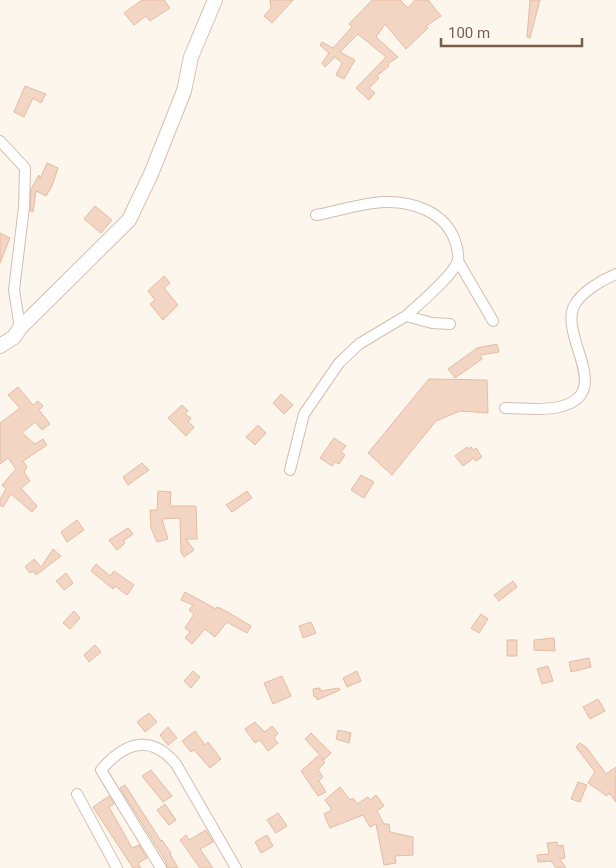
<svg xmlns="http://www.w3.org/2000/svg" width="616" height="868" viewBox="0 0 616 868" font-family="Roboto,sans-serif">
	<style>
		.building { fill: #f3d5c3; stroke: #e6bba3 }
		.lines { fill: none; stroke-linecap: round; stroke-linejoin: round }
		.street-casing { stroke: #d1beb0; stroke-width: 12 }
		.secondary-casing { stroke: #d6c0b0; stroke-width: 16 }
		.street { stroke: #fff; stroke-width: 10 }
		.secondary { stroke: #fff; stroke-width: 14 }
	</style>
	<rect width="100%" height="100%" fill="#fdf6ec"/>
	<path class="building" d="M 142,0 L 164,0 L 170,8 L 150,21 L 146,16 L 134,25 L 124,13 Z
		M 270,0 L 293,0 L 272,23 L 264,16 L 271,8 Z
		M 372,0 L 400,0 L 408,8 L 415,0 L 428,0 L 441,16 L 426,26 L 428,28 L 406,49 L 385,24 L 376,37 L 398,57 L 388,64 L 389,66 L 377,76 L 379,78 L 369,88 L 375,93 L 369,100 L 356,88 L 386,57 L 358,34 L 340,52 L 355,60 L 344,79 L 336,75 L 342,63 L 335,57 L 325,67 L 322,63 L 329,53 L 320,45 L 322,42 L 333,48 L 352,27 L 349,24 Z
		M 530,0 L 540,0 L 530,38 L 527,37 Z
		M 25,86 L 46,94 L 41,103 L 33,98 L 24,117 L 14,112 Z
		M 47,163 L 58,168 L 52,186 L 46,196 L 36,191 L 33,212 L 30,211 L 31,189 L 39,175 L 40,179 Z
		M 95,206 L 112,220 L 101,233 L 84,219 Z
		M 0,233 L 10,238 L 0,263 Z
		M 164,276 L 170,283 L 164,288 L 178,305 L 163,320 L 150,304 L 155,300 L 148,291 Z
		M 497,344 L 499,352 L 480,355 L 482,359 L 455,378 L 448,369 L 477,348 Z
		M 429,379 L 487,380 L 488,413 L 460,411 L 436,421 L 392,475 L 368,453 Z
		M 18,387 L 33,405 L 38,401 L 43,406 L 39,410 L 50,424 L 42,430 L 35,422 L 22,433 L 35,444 L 43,439 L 47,445 L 23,461 L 27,467 L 24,472 L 30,481 L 21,488 L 37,506 L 32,512 L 11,494 L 3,507 L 0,505 L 0,499 L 6,489 L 2,485 L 16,469 L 8,458 L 0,464 L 0,423 L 20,408 L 8,395 Z
		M 281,394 L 293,405 L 284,414 L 273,403 Z
		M 182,405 L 188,411 L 185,414 L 191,418 L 188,422 L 194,427 L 186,436 L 168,418 Z
		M 258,425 L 266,433 L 255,445 L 246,437 Z
		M 334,438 L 346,446 L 341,452 L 345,455 L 339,464 L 335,462 L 332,466 L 320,458 Z
		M 467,447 L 468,449 L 471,447 L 473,450 L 476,448 L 482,457 L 476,461 L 474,458 L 463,466 L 455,456 Z
		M 142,463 L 149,470 L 128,485 L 123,477 Z
		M 361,475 L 374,482 L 364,498 L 351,490 Z
		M 158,491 L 171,492 L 170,506 L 196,506 L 197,539 L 186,539 L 194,550 L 184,557 L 181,552 L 180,518 L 162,519 L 168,539 L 157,542 L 151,528 L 150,510 L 157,510 Z
		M 247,491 L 252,498 L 232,512 L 226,505 Z
		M 77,520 L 84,530 L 67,542 L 61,532 Z
		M 128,528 L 133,534 L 123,541 L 125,543 L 117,550 L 109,540 Z
		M 53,549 L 61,556 L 36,575 L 33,571 L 30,573 L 25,567 L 34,559 L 41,567 Z
		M 96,564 L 110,576 L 114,571 L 134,585 L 127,595 L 115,586 L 113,589 L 91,571 Z
		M 66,573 L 73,583 L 64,590 L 56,581 Z
		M 513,581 L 517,587 L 499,601 L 494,595 Z
		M 185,592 L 216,609 L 217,607 L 224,610 L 251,626 L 247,633 L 227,622 L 215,637 L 205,629 L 192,644 L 185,638 L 190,632 L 185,628 L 194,614 L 189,610 L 193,605 L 181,600 Z
		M 74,611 L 80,618 L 70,629 L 63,623 Z
		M 481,614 L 488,619 L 479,633 L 471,628 Z
		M 311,622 L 316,633 L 303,638 L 299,626 Z
		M 554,638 L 555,651 L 534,650 L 534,640 Z
		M 507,640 L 517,640 L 517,656 L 507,656 Z
		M 95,645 L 101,652 L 89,662 L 84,655 Z
		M 589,658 L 591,667 L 571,672 L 569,662 Z
		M 548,666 L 553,681 L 542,684 L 537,669 Z
		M 193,671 L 200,677 L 191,688 L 184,681 Z
		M 357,671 L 361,681 L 347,687 L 343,678 Z
		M 282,676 L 291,696 L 273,704 L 264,683 Z
		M 320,688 L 320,691 L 339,688 L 340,690 L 317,700 L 317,697 L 314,697 L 313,689 Z
		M 598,699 L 605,711 L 590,719 L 583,707 Z
		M 149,713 L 157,722 L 145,732 L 137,722 Z
		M 255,722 L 265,732 L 272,726 L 278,733 L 274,738 L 278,743 L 268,751 L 260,740 L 255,743 L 245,729 Z
		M 168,727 L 177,738 L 168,745 L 160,735 Z
		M 338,730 L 351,733 L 349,743 L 336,739 Z
		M 195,731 L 205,745 L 208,742 L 221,759 L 210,768 L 194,750 L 191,752 L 182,741 Z
		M 311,733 L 331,753 L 324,760 L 305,739 Z
		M 580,743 L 587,748 L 606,774 L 616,767 L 616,802 L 609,793 L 607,796 L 588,783 L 595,772 L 576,747 Z
		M 318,756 L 325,762 L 318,770 L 323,777 L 319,781 L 326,792 L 318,796 L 301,771 Z
		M 151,770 L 172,796 L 163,802 L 142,776 Z
		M 578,782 L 587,785 L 580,802 L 571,799 Z
		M 125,785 L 161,841 L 162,840 L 171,853 L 170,854 L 178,868 L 168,868 L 165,860 L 120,788 Z
		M 340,787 L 350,800 L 353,798 L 357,804 L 368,797 L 370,800 L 376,795 L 384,806 L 377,811 L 384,824 L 389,824 L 390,832 L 413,837 L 413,855 L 395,856 L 396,863 L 384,865 L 376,824 L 370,827 L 363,815 L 330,828 L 324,814 L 332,810 L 325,800 Z
		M 109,796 L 114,804 L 109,807 L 132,848 L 139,845 L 147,858 L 138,863 L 141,868 L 133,868 L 93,807 Z
		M 165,804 L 176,820 L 169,825 L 157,810 Z
		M 278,813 L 287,826 L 276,833 L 267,820 Z
		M 206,830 L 213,842 L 200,849 L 213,868 L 200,868 L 180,840 L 186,835 L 189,840 Z
		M 267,835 L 273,846 L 261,853 L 255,842 Z
		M 557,842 L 558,846 L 563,845 L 565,858 L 560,859 L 566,868 L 556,868 L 551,861 L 538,862 L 537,855 L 549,854 L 547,843 Z"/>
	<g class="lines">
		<g class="street-casing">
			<path id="street" d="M 0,141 L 25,168 L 24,207 L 14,290 L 20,328
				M 316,215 C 338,211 362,203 384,202 C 413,201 445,212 455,241 C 457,247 459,254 458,260 C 455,274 418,305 406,316
				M 458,261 L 493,321
				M 505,408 C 522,408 541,411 559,407 C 616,394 559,337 574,306 C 581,292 602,280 616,274
				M 290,470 L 304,414 L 339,363 L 359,344 L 406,316 L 432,323 L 450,324
				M 77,794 L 117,868
				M 161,868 L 101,770 C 124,743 150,733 176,764 L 236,868"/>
		</g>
		<g class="secondary-casing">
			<path id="secondary" d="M 0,346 L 14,337 L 20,328 L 129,220 L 151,174 L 184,91 L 191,57 L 215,0"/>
		</g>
		<use href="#street" class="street"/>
		<use href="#secondary" class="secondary"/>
	</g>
	<path d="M441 38v8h141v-8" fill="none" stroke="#7a5c4d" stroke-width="2.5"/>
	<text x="448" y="38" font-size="15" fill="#7a5c4d" stroke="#fffaf3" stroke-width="4" paint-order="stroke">100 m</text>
</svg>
